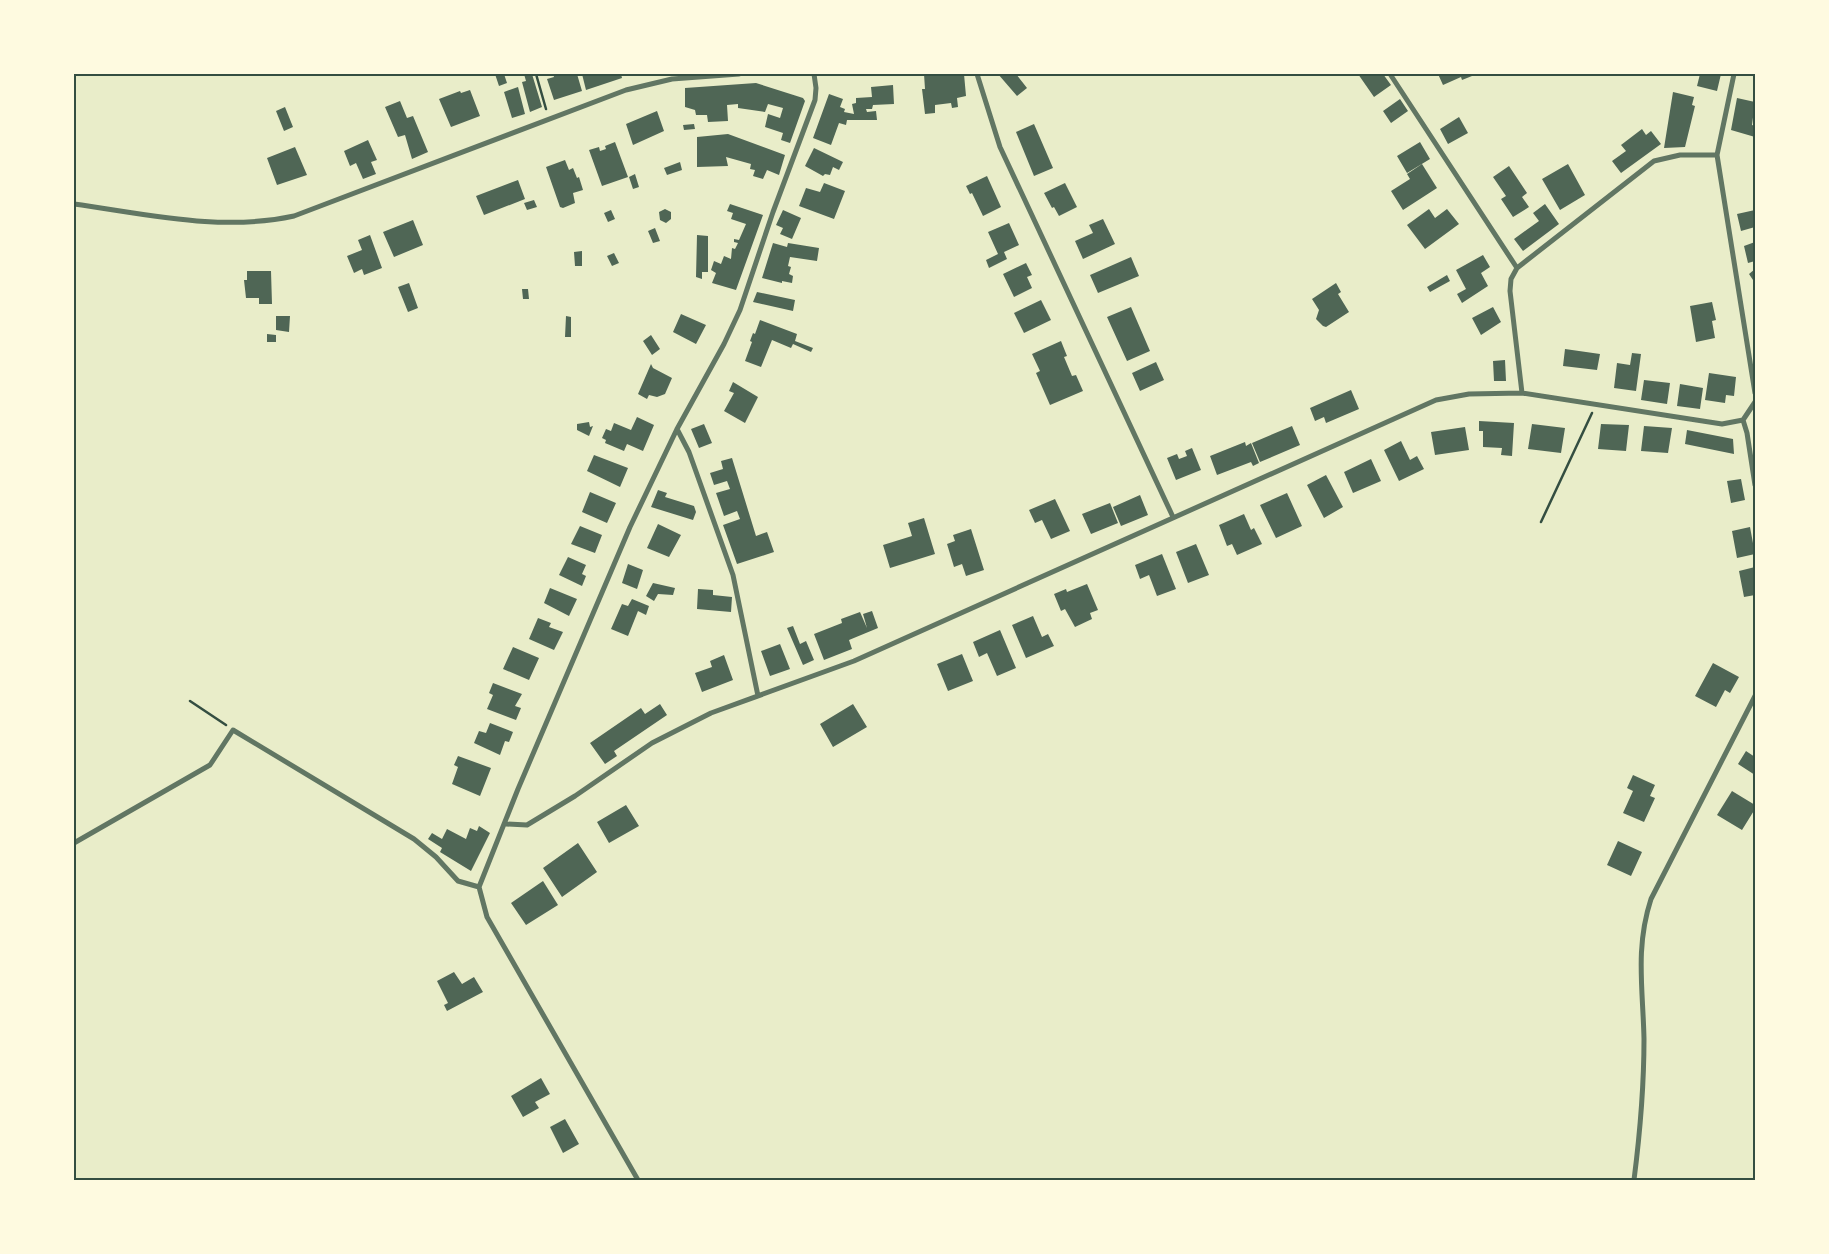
<svg xmlns="http://www.w3.org/2000/svg" width="1829" height="1254" viewBox="0 0 1829 1254" font-family="'Work Sans',sans-serif">
	<style>
		.building { fill: #4f6655 }
		.lines { fill: none; stroke-linecap: round; stroke-linejoin: round }
		.path { stroke: #344e41; stroke-width: 2.5 }
		.minor { stroke: #617663; stroke-width: 5 }
		.neatline { fill: none; stroke: #344e41; stroke-width: 2 }
	</style>
	<rect width="100%" height="100%" fill="#e9edc9"/>
	<path class="building" d="M 495,74 L 504,74 L 507,83 L 499,86 Z
		M 524,74 L 532,74 L 542,107 L 530,112 L 522,82 L 526,81 Z
		M 553,74 L 577,74 L 582,91 L 554,100 L 547,79 L 554,77 Z
		M 582,74 L 621,74 L 622,78 L 586,90 Z
		M 924,74 L 964,74 L 966,96 L 957,98 L 958,107 L 952,108 L 951,103 L 935,105 L 935,113 L 925,114 L 922,89 L 925,89 Z
		M 998,74 L 1016,74 L 1027,88 L 1017,96 Z
		M 1358,74 L 1383,74 L 1391,85 L 1374,97 Z
		M 1438,74 L 1471,74 L 1472,76 L 1462,80 L 1461,77 L 1443,85 Z
		M 1700,74 L 1721,74 L 1717,91 L 1697,86 Z
		M 756,83 L 803,98 L 805,101 L 790,143 L 781,140 L 783,133 L 765,127 L 768,114 L 780,118 L 783,108 L 768,104 L 765,112 L 738,108 L 738,104 L 727,105 L 728,121 L 708,122 L 707,115 L 696,115 L 695,110 L 685,107 L 685,88 Z
		M 893,85 L 894,104 L 873,105 L 872,109 L 866,109 L 867,112 L 876,111 L 877,120 L 847,120 L 846,125 L 839,123 L 831,145 L 813,138 L 829,94 L 843,99 L 840,107 L 845,109 L 844,112 L 854,114 L 852,104 L 856,103 L 856,98 L 872,97 L 871,87 Z
		M 518,87 L 525,114 L 512,118 L 504,92 Z
		M 470,90 L 480,116 L 451,127 L 439,99 L 460,91 L 461,93 Z
		M 1673,92 L 1694,97 L 1692,105 L 1695,106 L 1685,147 L 1664,148 Z
		M 1737,98 L 1755,102 L 1752,125 L 1755,126 L 1755,137 L 1731,130 Z
		M 1400,99 L 1408,111 L 1391,123 L 1383,111 Z
		M 400,101 L 407,118 L 413,116 L 428,152 L 412,159 L 405,135 L 398,137 L 385,107 Z
		M 285,107 L 293,127 L 284,131 L 276,111 Z
		M 657,111 L 664,131 L 633,145 L 626,124 Z
		M 1459,117 L 1468,133 L 1448,144 L 1440,129 Z
		M 694,124 L 695,129 L 684,130 L 683,125 Z
		M 1034,124 L 1053,168 L 1034,176 L 1016,132 Z
		M 1642,129 L 1646,135 L 1651,131 L 1661,144 L 1621,173 L 1612,161 L 1626,151 L 1621,145 Z
		M 728,134 L 785,155 L 779,175 L 767,170 L 763,179 L 753,176 L 755,170 L 750,169 L 751,164 L 726,157 L 728,166 L 697,167 L 697,137 Z
		M 368,140 L 377,160 L 371,162 L 376,174 L 363,179 L 356,163 L 350,166 L 344,151 Z
		M 615,142 L 628,177 L 602,186 L 589,150 L 599,147 L 600,151 L 606,149 L 605,146 Z
		M 1420,142 L 1430,159 L 1407,173 L 1397,156 Z
		M 295,147 L 307,175 L 277,185 L 267,158 Z
		M 814,148 L 843,162 L 839,170 L 833,167 L 830,175 L 825,174 L 823,176 L 805,166 Z
		M 565,160 L 569,170 L 573,168 L 577,178 L 579,177 L 583,190 L 573,193 L 575,203 L 563,208 L 560,207 L 546,167 Z
		M 680,162 L 682,170 L 667,175 L 664,168 Z
		M 1422,164 L 1437,188 L 1403,210 L 1391,191 L 1410,179 L 1407,174 Z
		M 1568,164 L 1585,195 L 1560,210 L 1542,179 Z
		M 1509,166 L 1527,193 L 1522,197 L 1529,207 L 1513,217 L 1501,199 L 1506,196 L 1493,177 Z
		M 635,174 L 639,187 L 633,189 L 629,177 Z
		M 987,176 L 1001,207 L 983,216 L 972,193 L 970,194 L 966,186 Z
		M 518,180 L 525,199 L 484,215 L 476,196 Z
		M 824,183 L 845,191 L 834,219 L 799,206 L 806,188 L 820,192 Z
		M 1065,183 L 1077,207 L 1059,216 L 1054,207 L 1052,208 L 1044,193 Z
		M 534,200 L 537,207 L 527,210 L 524,203 Z
		M 730,204 L 763,215 L 736,290 L 712,283 L 716,273 L 711,270 L 714,261 L 721,264 L 724,256 L 731,259 L 732,248 L 735,249 L 738,243 L 734,242 L 734,239 L 739,240 L 746,224 L 731,219 L 733,213 L 727,211 Z
		M 1545,204 L 1559,224 L 1523,251 L 1514,239 L 1539,221 L 1533,213 Z
		M 665,209 L 671,212 L 671,219 L 666,223 L 660,220 L 659,212 Z
		M 1429,209 L 1435,218 L 1447,209 L 1459,224 L 1425,249 L 1407,225 Z
		M 611,210 L 615,219 L 608,222 L 604,213 Z
		M 783,210 L 801,218 L 792,239 L 780,234 L 783,228 L 776,225 Z
		M 1755,210 L 1755,227 L 1741,231 L 1737,214 Z
		M 1103,219 L 1115,244 L 1083,259 L 1075,241 L 1093,233 L 1089,225 Z
		M 413,220 L 423,245 L 394,257 L 383,232 Z
		M 1009,223 L 1019,245 L 1004,252 L 1007,259 L 989,268 L 986,260 L 998,254 L 988,232 Z
		M 655,228 L 660,241 L 653,243 L 648,231 Z
		M 370,235 L 382,268 L 364,275 L 362,269 L 354,273 L 347,256 L 362,250 L 358,240 Z
		M 697,235 L 708,236 L 708,272 L 702,272 L 702,279 L 696,277 Z
		M 1755,242 L 1755,261 L 1748,263 L 1744,246 Z
		M 773,243 L 787,247 L 788,243 L 819,248 L 817,261 L 790,257 L 788,266 L 791,267 L 789,274 L 793,276 L 792,283 L 782,281 L 782,283 L 762,278 Z
		M 582,251 L 582,266 L 575,266 L 574,252 Z
		M 614,253 L 619,263 L 612,266 L 607,256 Z
		M 1483,255 L 1490,267 L 1481,273 L 1488,286 L 1462,303 L 1457,294 L 1466,289 L 1456,270 Z
		M 1131,257 L 1139,276 L 1098,293 L 1090,275 Z
		M 1026,263 L 1032,275 L 1027,277 L 1032,288 L 1014,297 L 1003,274 Z
		M 1755,269 L 1755,283 L 1749,274 Z
		M 247,271 L 271,271 L 272,304 L 259,304 L 259,298 L 246,298 L 244,280 L 247,280 Z
		M 1447,275 L 1450,281 L 1430,292 L 1427,287 Z
		M 409,283 L 418,308 L 408,312 L 398,287 Z
		M 1336,283 L 1341,292 L 1338,294 L 1349,312 L 1326,327 L 1323,326 L 1316,319 L 1319,310 L 1312,299 Z
		M 522,289 L 528,289 L 529,299 L 523,299 Z
		M 757,292 L 795,300 L 793,311 L 753,302 Z
		M 1041,300 L 1051,320 L 1024,333 L 1014,313 Z
		M 1712,302 L 1716,320 L 1712,321 L 1715,338 L 1696,342 L 1690,306 Z
		M 1131,307 L 1150,351 L 1127,361 L 1107,317 Z
		M 1493,307 L 1501,322 L 1481,335 L 1472,318 Z
		M 681,314 L 706,325 L 696,344 L 673,332 Z
		M 276,316 L 290,316 L 289,332 L 276,330 Z
		M 566,316 L 571,317 L 571,337 L 565,337 Z
		M 760,320 L 797,334 L 795,341 L 813,348 L 811,352 L 793,344 L 791,348 L 772,340 L 761,367 L 745,361 L 752,342 L 750,341 L 753,333 L 755,334 Z
		M 267,334 L 276,335 L 276,342 L 267,342 Z
		M 651,335 L 660,349 L 652,355 L 643,341 Z
		M 1061,341 L 1067,356 L 1064,357 L 1072,376 L 1076,375 L 1083,391 L 1050,405 L 1036,373 L 1040,371 L 1032,354 Z
		M 1565,349 L 1600,354 L 1597,370 L 1563,366 Z
		M 1632,353 L 1641,354 L 1636,391 L 1614,388 L 1617,363 L 1630,365 Z
		M 1505,360 L 1506,381 L 1494,381 L 1493,361 Z
		M 1156,362 L 1164,380 L 1140,391 L 1132,373 Z
		M 651,364 L 653,368 L 672,378 L 665,394 L 657,397 L 649,395 L 647,399 L 638,394 Z
		M 1709,373 L 1736,377 L 1734,396 L 1726,395 L 1725,403 L 1705,400 Z
		M 1644,380 L 1670,383 L 1667,404 L 1641,400 Z
		M 733,382 L 758,397 L 745,423 L 724,411 L 734,393 L 729,391 Z
		M 1680,384 L 1703,388 L 1700,409 L 1677,406 Z
		M 1351,390 L 1359,409 L 1326,423 L 1324,417 L 1315,421 L 1310,408 Z
		M 637,417 L 654,425 L 643,451 L 627,444 L 624,451 L 605,443 L 606,440 L 602,438 L 606,429 L 611,431 L 614,423 L 631,430 Z
		M 1479,421 L 1514,423 L 1512,456 L 1501,455 L 1502,448 L 1483,447 L 1483,431 L 1479,431 Z
		M 589,422 L 590,427 L 593,426 L 589,436 L 577,430 L 577,424 Z
		M 704,424 L 712,443 L 699,448 L 691,429 Z
		M 1532,424 L 1565,428 L 1561,453 L 1528,449 Z
		M 1601,424 L 1629,425 L 1626,451 L 1598,449 Z
		M 1292,426 L 1300,445 L 1260,462 L 1252,443 Z
		M 1644,426 L 1672,428 L 1668,453 L 1641,451 Z
		M 1465,427 L 1469,450 L 1435,455 L 1431,432 Z
		M 1687,430 L 1733,439 L 1734,454 L 1685,444 Z
		M 1401,441 L 1410,460 L 1417,456 L 1424,469 L 1399,481 L 1384,450 Z
		M 1245,442 L 1246,446 L 1251,443 L 1259,463 L 1253,466 L 1251,462 L 1217,475 L 1210,456 Z
		M 1192,448 L 1201,470 L 1176,480 L 1167,458 L 1177,454 L 1179,459 L 1187,456 L 1185,451 Z
		M 594,455 L 628,468 L 620,487 L 587,471 Z
		M 732,458 L 756,536 L 767,532 L 774,552 L 737,564 L 723,525 L 740,519 L 737,511 L 724,516 L 716,493 L 730,489 L 727,481 L 714,485 L 710,473 L 723,469 L 721,461 Z
		M 1371,459 L 1381,481 L 1353,493 L 1344,472 Z
		M 1326,475 L 1343,507 L 1324,518 L 1307,485 Z
		M 1741,479 L 1745,500 L 1731,503 L 1727,481 Z
		M 658,490 L 667,493 L 665,497 L 694,506 L 696,512 L 693,520 L 651,507 Z
		M 590,492 L 616,503 L 607,523 L 582,512 Z
		M 1287,493 L 1302,526 L 1276,538 L 1260,505 Z
		M 1140,495 L 1148,515 L 1121,526 L 1113,507 Z
		M 1055,499 L 1070,531 L 1051,539 L 1042,520 L 1035,523 L 1029,510 Z
		M 1110,503 L 1118,523 L 1091,534 L 1082,514 Z
		M 1244,514 L 1251,530 L 1254,528 L 1262,544 L 1237,555 L 1232,544 L 1227,546 L 1219,525 Z
		M 924,518 L 935,554 L 890,568 L 883,545 L 912,536 L 908,523 Z
		M 658,524 L 681,535 L 669,557 L 647,548 Z
		M 580,526 L 602,535 L 595,553 L 571,544 Z
		M 1750,527 L 1755,554 L 1737,558 L 1732,531 Z
		M 971,529 L 984,570 L 966,576 L 962,564 L 954,567 L 947,544 L 955,541 L 953,535 Z
		M 1196,544 L 1209,575 L 1188,583 L 1176,552 Z
		M 1162,554 L 1176,589 L 1157,596 L 1149,575 L 1140,579 L 1135,565 Z
		M 568,557 L 586,565 L 582,574 L 586,576 L 582,586 L 559,575 Z
		M 628,564 L 643,570 L 637,589 L 622,583 Z
		M 1755,567 L 1755,595 L 1744,597 L 1739,571 Z
		M 653,583 L 675,588 L 673,595 L 658,594 L 654,601 L 646,596 Z
		M 1087,584 L 1098,610 L 1090,613 L 1092,619 L 1075,627 L 1065,609 L 1061,611 L 1054,594 L 1066,589 L 1067,592 Z
		M 550,588 L 577,599 L 569,616 L 544,603 Z
		M 698,589 L 713,590 L 713,595 L 732,597 L 731,612 L 697,609 Z
		M 632,599 L 649,606 L 646,615 L 638,611 L 628,636 L 611,629 L 622,604 L 628,606 Z
		M 872,611 L 878,628 L 849,640 L 852,649 L 824,660 L 814,634 L 842,623 L 841,619 L 860,612 L 867,628 L 863,614 Z
		M 1033,616 L 1042,637 L 1048,634 L 1054,646 L 1026,658 L 1012,625 Z
		M 538,618 L 551,623 L 549,627 L 563,632 L 554,650 L 529,639 Z
		M 793,626 L 800,644 L 806,641 L 814,660 L 803,665 L 787,628 Z
		M 1000,630 L 1016,668 L 997,676 L 987,653 L 979,657 L 973,642 Z
		M 780,644 L 790,669 L 770,676 L 761,651 Z
		M 513,647 L 539,658 L 529,680 L 503,669 Z
		M 962,654 L 973,681 L 948,691 L 937,664 Z
		M 724,655 L 733,680 L 702,692 L 695,673 L 712,667 L 710,661 Z
		M 1713,663 L 1739,677 L 1730,693 L 1725,690 L 1716,707 L 1695,696 Z
		M 493,683 L 522,694 L 515,706 L 521,708 L 516,720 L 487,709 L 493,695 L 489,693 Z
		M 660,704 L 667,715 L 614,751 L 617,756 L 605,764 L 590,743 L 641,708 L 645,714 Z
		M 853,704 L 867,727 L 833,747 L 820,724 Z
		M 490,723 L 513,732 L 509,742 L 505,741 L 500,755 L 474,743 L 479,731 L 486,733 Z
		M 1746,751 L 1755,757 L 1755,775 L 1738,764 Z
		M 458,756 L 491,768 L 480,796 L 452,784 L 458,767 L 454,765 Z
		M 1633,775 L 1655,785 L 1650,796 L 1655,798 L 1644,822 L 1623,813 L 1633,791 L 1627,788 Z
		M 1732,791 L 1755,805 L 1755,809 L 1742,830 L 1717,815 Z
		M 626,805 L 639,826 L 609,843 L 597,822 Z
		M 479,826 L 490,833 L 471,871 L 440,852 L 442,848 L 428,839 L 432,833 L 442,839 L 447,829 L 466,839 L 470,828 L 477,831 Z
		M 1618,841 L 1642,852 L 1631,876 L 1607,865 Z
		M 578,843 L 597,872 L 562,897 L 543,868 Z
		M 543,881 L 558,905 L 526,925 L 511,903 Z
		M 454,972 L 462,984 L 474,977 L 483,992 L 447,1011 L 444,1005 L 448,1003 L 437,981 Z
		M 541,1078 L 550,1094 L 535,1102 L 539,1108 L 523,1117 L 511,1096 Z
		M 565,1119 L 579,1144 L 563,1153 L 550,1127 Z"/>
	<g class="lines">
		<path class="path" d="M 536,74 L 546,109
			M 1541,522 L 1592,413
			M 190,701 L 226,725"/>
		<path class="minor" d="M 977,74 L 1000,147 L 1173,517
			M 1390,74 L 1517,268
			M 1734,74 L 1717,155 L 1755,393
			M 74,204 C 147,214 221,232 294,216 L 626,90 L 672,79 L 739,74
			M 1522,393 L 1510,291 L 1511,279 L 1517,268 L 1654,161 L 1680,155 L 1717,155
			M 1743,420 L 1747,433 L 1755,485
			M 1743,420 L 1755,402
			M 677,429 L 689,452 L 733,575 L 758,696
			M 506,824 L 527,825 L 575,796 L 652,743 L 711,713 L 854,661 L 1436,400 L 1469,394 L 1522,393 L 1722,424 L 1743,420
			M 74,843 L 210,765 L 233,730 L 414,839 L 436,857 L 458,881 L 479,887
			M 638,1180 L 487,917 L 479,887 L 518,789 L 630,527 L 677,429 L 724,344 L 740,310 L 773,212 L 815,100 L 816,88 L 814,74
			M 1634,1180 C 1640,1133 1644,1086 1644,1039 C 1643,989 1635,948 1651,899 L 1755,696"/>
	</g>
	<rect width="1829" height="1254" fill="none" stroke="#fefae0" stroke-width="150"/>
	<rect x="75" y="75" width="1679" height="1104" class="neatline"/>
</svg>
